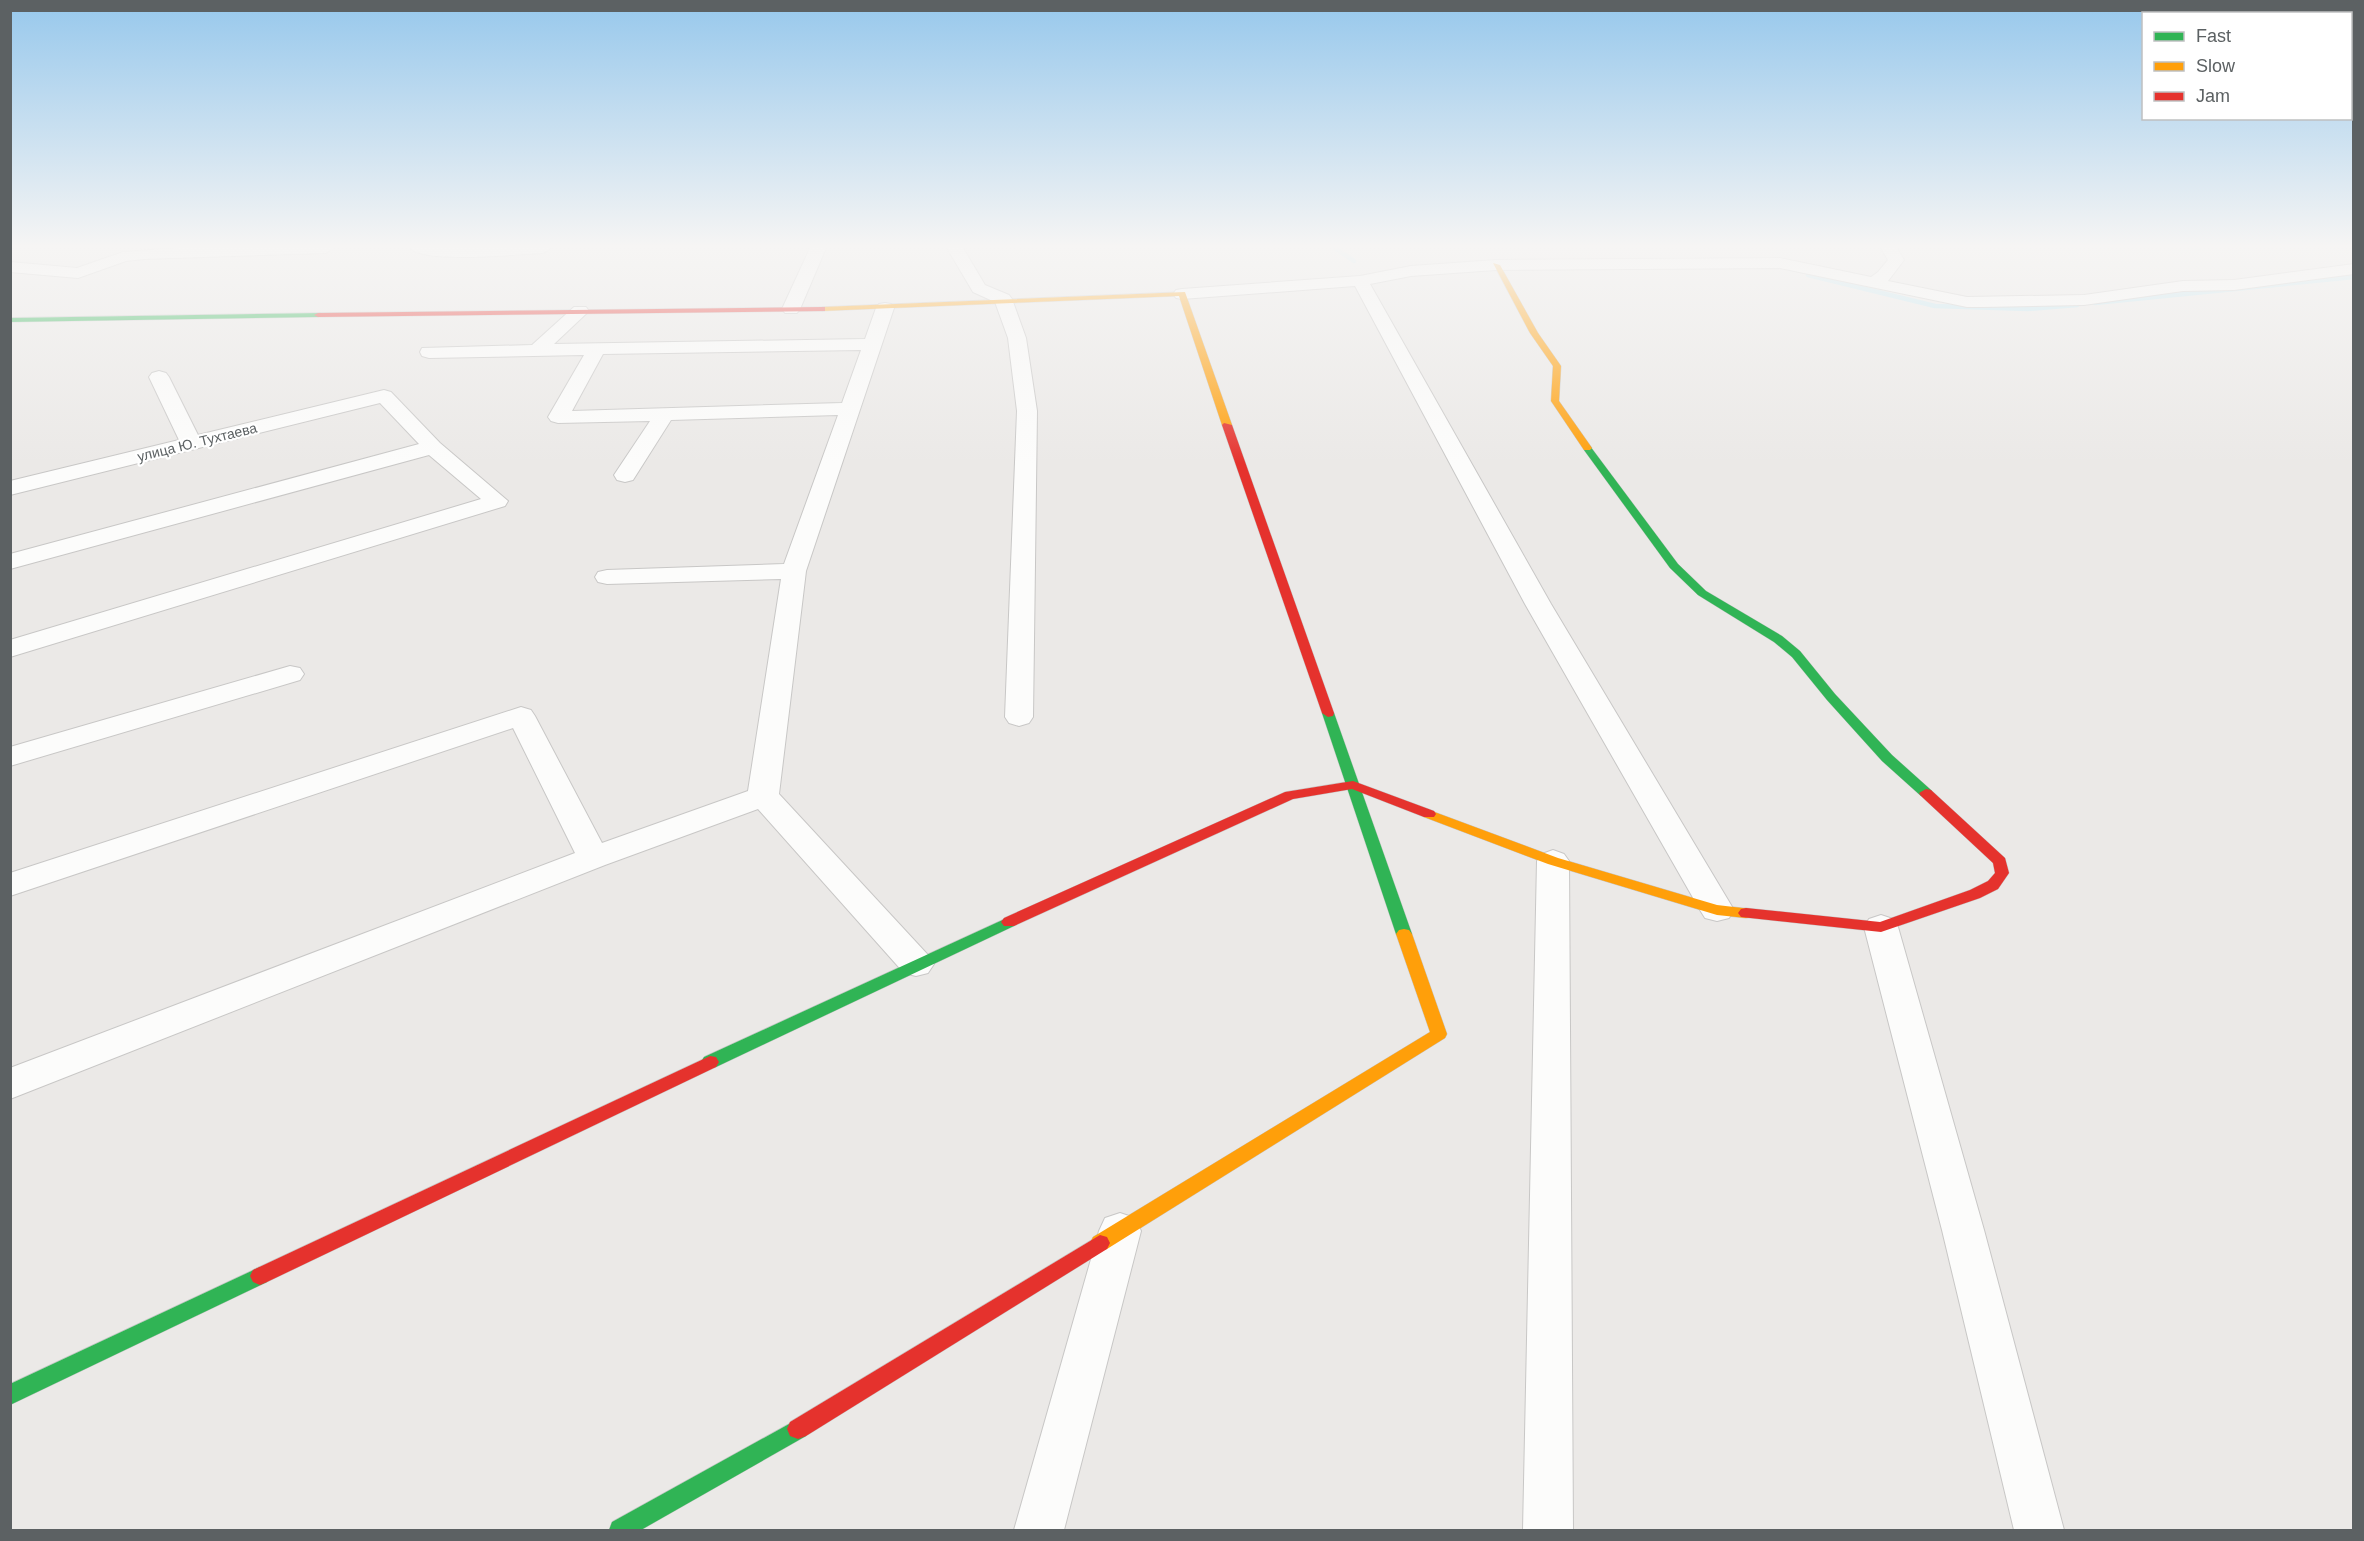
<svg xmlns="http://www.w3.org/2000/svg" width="2364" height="1541" viewBox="0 0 2364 1541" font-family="Helvetica,sans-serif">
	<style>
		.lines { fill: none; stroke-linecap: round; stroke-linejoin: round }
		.stream { stroke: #bee6f2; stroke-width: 4.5 }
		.street-casing { stroke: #c8c7c6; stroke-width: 2 }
		.fast-casing { stroke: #c7c7c7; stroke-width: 1 }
		.slow-casing { stroke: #c7c7c7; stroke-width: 1 }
		.jam-casing { stroke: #c7c7c7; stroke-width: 1 }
		.street { fill: #fcfcfb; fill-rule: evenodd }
		.fast { fill: #30b455; fill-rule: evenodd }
		.slow { fill: #ff9f0a; fill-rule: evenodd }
		.jam { fill: #e5322d; fill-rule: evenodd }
		.labels { text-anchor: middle; stroke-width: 4.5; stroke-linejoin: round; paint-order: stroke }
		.far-street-label { font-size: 14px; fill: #5c6163; stroke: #fff }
	</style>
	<rect width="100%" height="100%" fill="#ebe9e7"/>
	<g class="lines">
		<path class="stream" d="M 1335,248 L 1354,261
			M 2192,248 L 2199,248
			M 1808,275 L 1935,306 L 2028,309 L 2077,305
			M 2095,303 L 2354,277"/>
		<g class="street-casing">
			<path id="street" d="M 178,248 L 334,248 L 326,253 L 144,259 L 126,261 L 78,278 L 10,272 L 10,262 L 77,268 L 123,252 Z
				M 410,248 L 551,248 L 543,253 C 519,254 424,264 410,248 Z
				M 810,248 L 826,248 L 800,309 L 797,313 L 785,313 L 782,309 Z
				M 947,248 L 963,248 L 985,285 L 1009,295 L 1012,299 L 1026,338 L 1037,411 L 1033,717 L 1029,723 L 1019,726 L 1009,723 L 1005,717 L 1017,411 L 1008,338 L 995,302 L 973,292 Z
				M 1881,248 L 1897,248 L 1904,260 L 1888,281 L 1967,297 L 2084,295 L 2183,281 L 2234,280 L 2354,264 L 2354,274 L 2234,290 L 2183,291 L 2084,305 L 1982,307 L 1967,307 L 1780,268 L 1496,270 L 1411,276 L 1370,284 L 1551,604 L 1734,910 L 1729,918 L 1717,921 L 1705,918 L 1700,910 L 1525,604 L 1355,286 L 1182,299 L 1176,298 L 1173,294 L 1176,290 L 1182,289 L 1360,276 L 1411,266 L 1496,260 L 1780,258 L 1871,277 L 1878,272 L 1888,260 Z
				M 885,303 L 891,304 L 894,308 L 806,571 L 779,794 L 928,955 L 934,964 L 928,973 L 916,976 L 904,973 L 758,809 L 605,865 L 10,1099 L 10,1068 L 575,853 L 513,728 L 10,896 L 10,873 L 521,707 L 531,710 L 535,716 L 602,843 L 748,791 L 781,579 L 607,584 L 598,582 L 595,577 L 598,572 L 607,570 L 784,564 L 838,415 L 671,420 L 633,480 L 625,482 L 617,480 L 614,475 L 650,421 L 558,423 L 551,421 L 548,417 L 584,355 L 429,358 L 422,356 L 420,352 L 422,348 L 532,345 L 574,307 L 586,307 L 589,311 L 554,344 L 865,339 L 876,308 L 879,304 ZM 861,350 L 842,403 L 572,411 L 603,354 Z
				M 159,371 L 166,373 L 169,377 L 198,435 L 384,390 L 391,392 L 440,443 L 508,501 L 505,506 L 10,657 L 10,640 L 481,499 L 429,455 L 10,569 L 10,554 L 419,444 L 380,403 L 10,495 L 10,481 L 179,440 L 149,377 L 152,373 Z
				M 290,666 L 300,668 L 304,674 L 300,680 L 10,766 L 10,747 Z
				M 1553,850 L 1564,854 L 1569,861 L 1573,1530 L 1523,1530 L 1537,861 L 1542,854 Z
				M 1881,915 L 1893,919 L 1898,927 L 1984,1230 L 2064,1530 L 2014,1530 L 1942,1230 L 1864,927 L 1869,919 Z
				M 1120,1213 L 1135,1218 L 1141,1231 L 1064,1530 L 1014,1530 L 1099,1231 L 1105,1218 Z"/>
		</g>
		<g class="fast-casing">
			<path id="fast" d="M 321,313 L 322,315 L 318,317 L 10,322 L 10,318 Z
				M 1584,446 L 1590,446 L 1678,564 L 1706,591 L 1782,636 L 1800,651 L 1835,694 L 1892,755 L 1931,790 L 1933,793 L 1931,796 L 1921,796 L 1882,761 L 1827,700 L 1792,657 L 1774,642 L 1698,595 L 1670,568 L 1584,450 Z
				M 1328,709 L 1334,713 L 1412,934 L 1409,938 L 1399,938 L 1396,934 L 1322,713 Z
				M 1009,917 L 1014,918 L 1017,922 L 1014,926 L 716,1067 L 710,1068 L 704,1067 L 701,1062 L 704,1057 Z
				M 260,1267 L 267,1270 L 270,1276 L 267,1282 L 10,1405 L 10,1384 Z
				M 798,1419 L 806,1422 L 809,1429 L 806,1436 L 641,1530 L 609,1530 L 612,1522 Z"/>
		</g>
		<g class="slow-casing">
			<path id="slow" d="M 1493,263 L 1500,265 L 1538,333 L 1561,366 L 1559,401 L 1592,448 L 1590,450 L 1584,450 L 1551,401 L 1553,366 L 1530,333 Z
				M 1185,292 L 1232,425 L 1230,427 L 1222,425 L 1179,296 L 822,311 L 818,309 L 822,307 Z
				M 1429,810 L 1558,858 L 1717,905 L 1751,909 L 1754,913 L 1751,917 L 1746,918 L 1717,915 L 1548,864 L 1424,817 L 1422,814 L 1424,811 Z
				M 1404,929 L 1409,930 L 1412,934 L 1447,1034 L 1445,1038 L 1107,1249 L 1100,1251 L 1093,1249 L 1090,1243 L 1093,1237 L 1430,1032 L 1396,934 L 1399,930 Z"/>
		</g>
		<g class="jam-casing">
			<path id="jam" d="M 822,307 L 825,307 L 825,311 L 318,317 L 314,315 L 318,313 Z
				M 1224,423 L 1232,425 L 1334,713 L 1333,716 L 1328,717 L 1322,713 L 1222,425 Z
				M 1353,781 L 1434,811 L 1436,814 L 1434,817 L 1424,817 L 1352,789 L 1293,799 L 1014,926 L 1004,926 L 1001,922 L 1004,918 L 1285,792 Z
				M 1926,789 L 1931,790 L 2005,858 L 2009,873 L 1998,889 L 1980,898 L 1881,932 L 1741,917 L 1738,913 L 1741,909 L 1746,908 L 1880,922 L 1970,890 L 1988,881 L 1995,873 L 1993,863 L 1921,796 L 1919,793 Z
				M 710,1056 L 716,1057 L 719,1062 L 716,1067 L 267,1282 L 260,1285 L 253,1282 L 250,1276 L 253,1270 Z
				M 1100,1235 L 1107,1237 L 1110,1243 L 1107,1249 L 806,1436 L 798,1439 L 790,1436 L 787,1429 L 790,1422 Z"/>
		</g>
		<use href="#street" class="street"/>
		<use href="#fast" class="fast"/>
		<use href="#slow" class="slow"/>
		<use href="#jam" class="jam"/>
	</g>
	<linearGradient id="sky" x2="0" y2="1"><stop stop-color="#97c8ec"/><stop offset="0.53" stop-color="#f6f5f4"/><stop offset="1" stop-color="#f6f5f4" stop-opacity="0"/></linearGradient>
	<rect width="2364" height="464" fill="url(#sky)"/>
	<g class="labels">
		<g class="far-street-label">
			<text transform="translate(197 442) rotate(-14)" y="5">улица Ю. Тухтаева</text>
		</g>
	</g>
	<rect width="2364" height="1541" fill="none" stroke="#5c6163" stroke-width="24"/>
	<rect x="2142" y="12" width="210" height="108" fill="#ffffff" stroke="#bec0c1" stroke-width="1.5"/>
	<rect x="2154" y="32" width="30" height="9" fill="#30b455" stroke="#bec0c1" stroke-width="1.5"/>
	<text x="2196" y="42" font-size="18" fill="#5c6163">Fast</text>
	<rect x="2154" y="62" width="30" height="9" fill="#ff9f0a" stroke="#bec0c1" stroke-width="1.5"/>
	<text x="2196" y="72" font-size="18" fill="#5c6163">Slow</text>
	<rect x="2154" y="92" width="30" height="9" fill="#e5322d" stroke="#bec0c1" stroke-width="1.5"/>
	<text x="2196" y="102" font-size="18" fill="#5c6163">Jam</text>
</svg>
